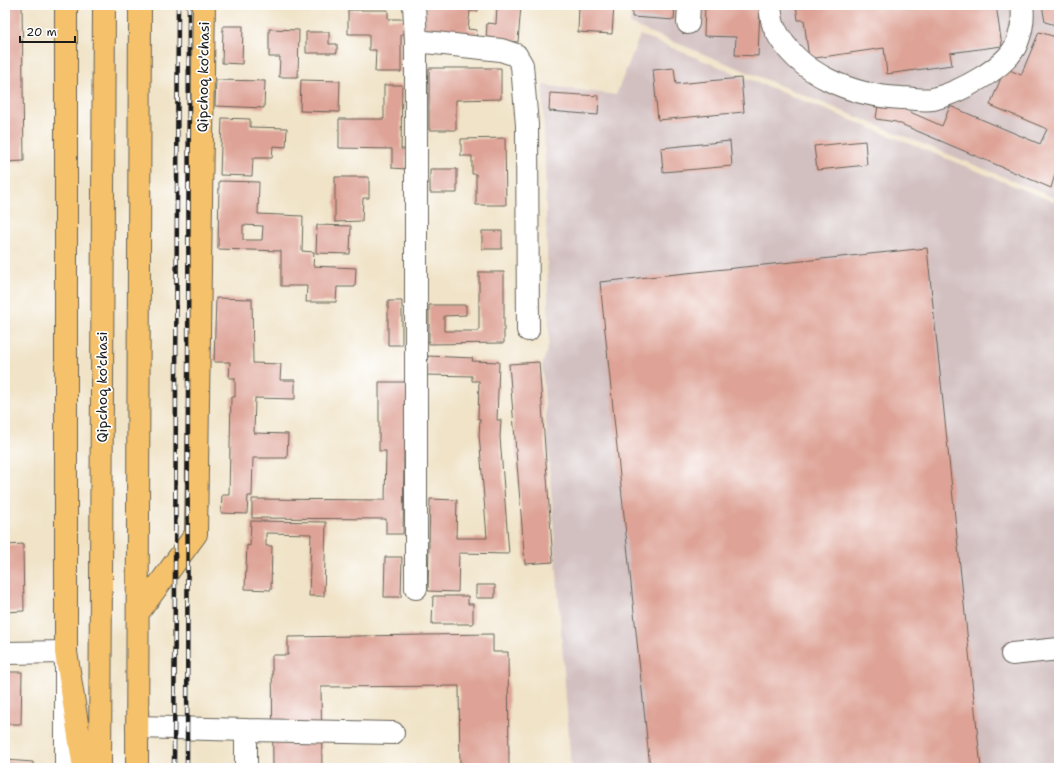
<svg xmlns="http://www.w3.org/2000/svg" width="1064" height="773" viewBox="0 0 1064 773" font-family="'Shantell Sans',sans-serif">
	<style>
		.industrial { fill: #d2bfc0 }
		.building { fill: #dea396; fill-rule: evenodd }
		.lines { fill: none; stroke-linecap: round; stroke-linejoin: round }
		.minor-casing { stroke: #666258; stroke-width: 24 }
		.major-casing { stroke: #666258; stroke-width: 24 }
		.minor { stroke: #fff; stroke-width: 22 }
		.major { stroke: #f5c16b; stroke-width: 22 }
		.rail-casing { stroke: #1c1c1c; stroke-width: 4.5 }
		.rail { stroke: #fff; stroke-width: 3; stroke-dasharray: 9; stroke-linecap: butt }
		.labels { text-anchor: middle; stroke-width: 3.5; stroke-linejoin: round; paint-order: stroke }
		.street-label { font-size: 14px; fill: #1c1c1c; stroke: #fff }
	</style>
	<rect width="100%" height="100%" fill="#fff"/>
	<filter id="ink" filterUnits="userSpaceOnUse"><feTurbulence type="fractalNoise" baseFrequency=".025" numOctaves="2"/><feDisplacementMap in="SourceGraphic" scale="8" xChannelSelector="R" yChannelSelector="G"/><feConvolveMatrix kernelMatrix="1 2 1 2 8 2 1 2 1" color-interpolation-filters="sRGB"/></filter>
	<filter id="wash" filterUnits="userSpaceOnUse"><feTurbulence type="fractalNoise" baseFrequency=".012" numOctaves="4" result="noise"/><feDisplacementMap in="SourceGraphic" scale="16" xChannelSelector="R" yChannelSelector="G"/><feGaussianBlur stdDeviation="0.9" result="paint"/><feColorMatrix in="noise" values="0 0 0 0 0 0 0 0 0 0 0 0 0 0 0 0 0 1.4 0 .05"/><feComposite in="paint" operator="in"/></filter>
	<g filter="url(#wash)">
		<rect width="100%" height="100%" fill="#f0e3c7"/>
		<path class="industrial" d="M 631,5 L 1059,5 L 1059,185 L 1055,198 L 630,24 Z
			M 640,35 L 1059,204 L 1059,768 L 571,768 L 542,366 L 549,343 L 543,85 L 616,95 Z"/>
		<g id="blocks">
			<path class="building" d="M 5,5 L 22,5 L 24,161 L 5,162 Z
				M 425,5 L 479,5 L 478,11 L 470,11 L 468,29 L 477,30 L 476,39 L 423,35 Z
				M 497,5 L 521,5 L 518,42 L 486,40 L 487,23 L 496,24 Z
				M 579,5 L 614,5 L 612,34 L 578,32 Z
				M 632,5 L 675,5 L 674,20 L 632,17 Z
				M 705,5 L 760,5 L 758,56 L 735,55 L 736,37 L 704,36 Z
				M 796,5 L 996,5 L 1002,46 L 950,53 L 952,65 L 887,74 L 884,48 L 809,59 L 804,20 L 798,20 Z
				M 1042,5 L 1059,5 L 1059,26 L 1045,22 Z
				M 348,10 L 388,10 L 388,19 L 405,19 L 405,34 L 401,34 L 401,72 L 375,72 L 376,50 L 369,50 L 369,34 L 348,34 Z
				M 223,26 L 243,26 L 242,64 L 222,63 Z
				M 269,29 L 299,30 L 298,77 L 279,77 L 280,57 L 269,57 Z
				M 306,32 L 329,32 L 329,44 L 337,44 L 337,53 L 306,53 Z
				M 1039,32 L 1059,38 L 1059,161 L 1051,188 L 896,122 L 876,119 L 878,105 L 901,108 L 942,126 L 950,106 L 1040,144 L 1047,129 L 990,105 L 1005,68 L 1021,75 Z
				M 429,68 L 501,68 L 501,99 L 456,100 L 456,130 L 429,130 Z
				M 674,68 L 676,84 L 741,78 L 744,112 L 658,120 L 653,70 Z
				M 216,80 L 265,81 L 264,108 L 215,106 Z
				M 301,80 L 340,81 L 339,112 L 300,111 Z
				M 384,85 L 402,85 L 401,149 L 406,149 L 406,169 L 392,168 L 392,149 L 339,148 L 339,119 L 384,119 Z
				M 550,93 L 599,96 L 598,115 L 549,111 Z
				M 222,118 L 250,119 L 250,127 L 287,128 L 286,147 L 273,146 L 272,158 L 253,158 L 252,176 L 220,175 Z
				M 505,138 L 506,205 L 476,205 L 476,174 L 472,174 L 472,156 L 461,156 L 461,139 Z
				M 730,141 L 732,166 L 663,172 L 661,148 Z
				M 865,141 L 867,165 L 817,170 L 814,146 Z
				M 430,169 L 457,169 L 457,193 L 430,193 Z
				M 335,177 L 369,177 L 369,198 L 363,198 L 362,221 L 335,222 Z
				M 219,181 L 259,182 L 258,214 L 303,216 L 302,251 L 314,252 L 313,266 L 356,268 L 355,287 L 337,287 L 336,302 L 306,302 L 307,286 L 281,286 L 281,251 L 218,249 ZM 243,225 L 263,226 L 262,240 L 243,240 Z
				M 317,225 L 351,226 L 350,254 L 316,253 Z
				M 482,231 L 502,231 L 502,249 L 482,249 Z
				M 927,248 L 981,768 L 650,768 L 600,282 Z
				M 479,272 L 504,272 L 504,343 L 429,344 L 429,305 L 466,305 L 466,315 L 444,316 L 444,331 L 479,331 Z
				M 216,298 L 252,299 L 253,363 L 281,364 L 280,380 L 295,380 L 295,399 L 255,398 L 254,433 L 288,434 L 287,458 L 253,458 L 252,496 L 248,496 L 247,514 L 221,513 L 222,495 L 229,495 L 231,397 L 235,397 L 235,378 L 229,378 L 230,362 L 214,362 Z
				M 388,301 L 402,301 L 402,345 L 388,345 Z
				M 428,356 L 473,358 L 472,361 L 499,362 L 497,420 L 501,420 L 500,437 L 509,554 L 459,553 L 458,592 L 428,591 L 430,499 L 457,500 L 456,538 L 487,538 L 479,434 L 480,419 L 478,419 L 479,381 L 472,381 L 472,376 L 427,375 Z
				M 539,362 L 553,562 L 525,564 L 509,364 Z
				M 379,382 L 409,382 L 408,451 L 404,451 L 403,534 L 386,534 L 386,519 L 252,518 L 252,499 L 385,500 L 386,451 L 379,451 Z
				M 251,521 L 326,522 L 324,596 L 309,596 L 311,534 L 266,533 L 266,546 L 272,546 L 271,590 L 245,589 L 247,545 L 250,546 Z
				M 23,544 L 24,611 L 5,612 L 5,545 Z
				M 385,557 L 402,557 L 401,597 L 384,597 Z
				M 476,585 L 495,585 L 495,598 L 476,598 Z
				M 433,596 L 468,596 L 468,604 L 473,604 L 473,624 L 432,624 Z
				M 493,634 L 493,652 L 508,652 L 509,768 L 460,768 L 459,686 L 321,687 L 322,768 L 273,768 L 272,655 L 288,655 L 288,637 Z
				M 5,672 L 22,672 L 21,724 L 5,724 Z
				M 5,760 L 33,762 L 33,768 L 5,768 Z"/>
		</g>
	</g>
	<g filter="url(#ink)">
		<use href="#blocks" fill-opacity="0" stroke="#666258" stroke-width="1"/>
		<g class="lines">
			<g class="minor-casing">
				<path id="minor" d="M 414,5 L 416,41 L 416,588
					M 770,5 C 771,12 771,22 775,29 C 798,75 853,96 902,98 C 912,98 923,101 933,99 C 958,93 1007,68 1017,43 C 1022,30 1024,18 1022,5
					M 688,23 L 689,5
					M 416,41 L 501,50 L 516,55 L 522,65 L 527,125 L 528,330
					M 5,653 L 66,652 L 66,768
					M 1012,654 L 1059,649
					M 137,727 L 246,730 L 246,768
					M 246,730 L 393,733"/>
			</g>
			<g class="major-casing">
				<path id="major" d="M 66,5 L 66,652 L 84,768
					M 138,613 L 196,534 L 204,5
					M 100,768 L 104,5
					M 137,768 L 140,5"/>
			</g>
			<use href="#minor" class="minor"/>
			<use href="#major" class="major"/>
			<g class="rail-casing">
				<path id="rail" d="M 174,768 L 178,5
					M 187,768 L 189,5"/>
			</g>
			<use href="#rail" class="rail"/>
		</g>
	</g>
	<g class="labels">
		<g class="street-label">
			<text transform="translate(203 77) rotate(-89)" y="5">Qipchoq ko'chasi</text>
			<text transform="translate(102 387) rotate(-90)" y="5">Qipchoq ko'chasi</text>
		</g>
	</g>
	<rect width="1064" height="773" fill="none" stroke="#fff" stroke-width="20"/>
	<path d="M20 36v6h55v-6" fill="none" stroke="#1c1c1c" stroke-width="2"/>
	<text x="26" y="36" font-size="12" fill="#1c1c1c" stroke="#ffffff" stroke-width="3" paint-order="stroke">20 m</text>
</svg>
